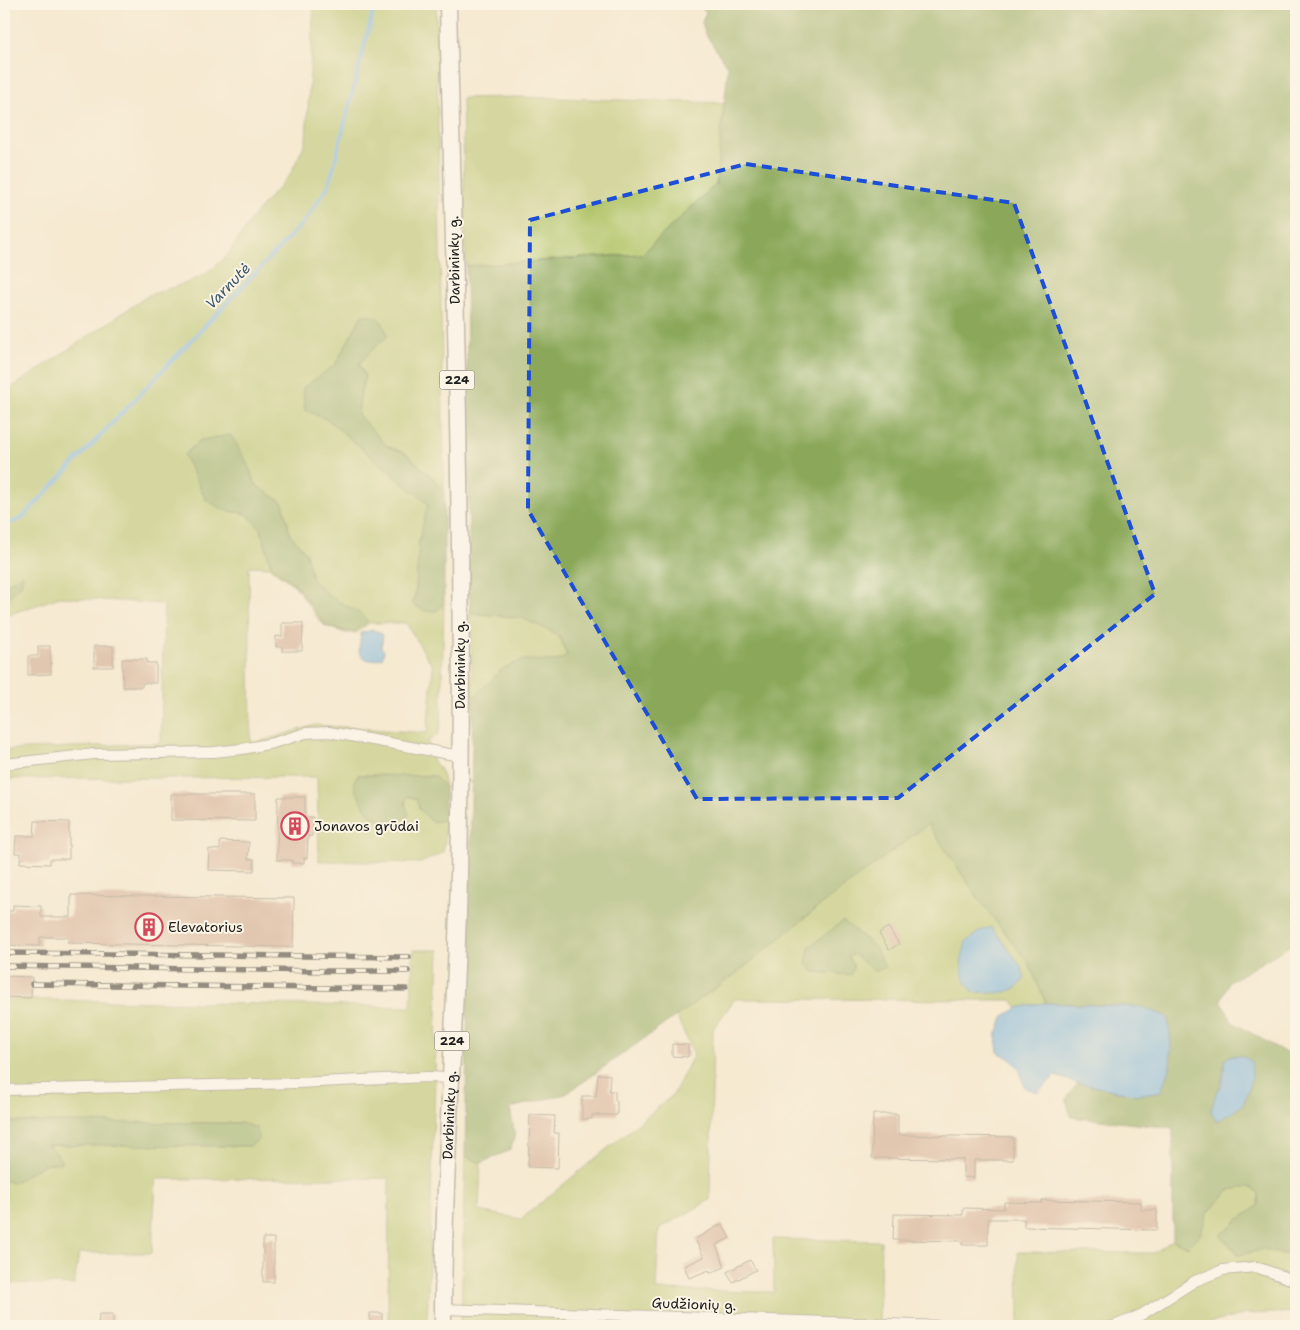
<svg xmlns="http://www.w3.org/2000/svg" width="1300" height="1330" viewBox="0 0 1300 1330" font-family="'Shantell Sans',sans-serif">
	<style>
		.green { fill: #afc265; stroke: #666f40; fill-rule: evenodd }
		.forest { fill: #8ba85a; stroke: #54623b; fill-rule: evenodd }
		.water { fill: #6fb2e4; stroke: #466780 }
		.lines { fill: none; stroke-linecap: round; stroke-linejoin: round }
		.stream { stroke: #6fb2e4; stroke-width: 4 }
		.building { fill: #cb9e88 }
		.minor-casing { stroke: #888376; stroke-width: 12 }
		.primary-casing { stroke: #888376; stroke-width: 19 }
		.minor { stroke: #fff; stroke-width: 10 }
		.primary { stroke: #fff; stroke-width: 16 }
		.rail-casing { stroke: #1c1c1c; stroke-width: 5.5 }
		.rail { stroke: #fcf5e5; stroke-width: 4; stroke-dasharray: 11; stroke-linecap: butt }
		.marked { fill: none; stroke: #1d4ed8; stroke-width: 4; stroke-dasharray: 10 6; stroke-linejoin: round }
		.labels { text-anchor: middle; stroke-width: 4; stroke-linejoin: round; paint-order: stroke }
		.shield { fill: #fcf5e5; stroke: #5f5d58; stroke-width: 1 }
		.shield-label { font-size: 12px; font-weight: bold; fill: #1c1c1c }
		.street-label { font-size: 14px; fill: #1c1c1c; stroke: #fcf5e5 }
		.poi-label { font-size: 14px; fill: #1c1c1c; stroke: #fcf5e5; text-anchor: start }
		.water-label { font-size: 15px; font-style: italic; fill: #3d586c; stroke: #fcf5e5 }
	</style>
	<rect width="100%" height="100%" fill="#fcf5e5"/>
	<filter id="ink" filterUnits="userSpaceOnUse"><feTurbulence type="fractalNoise" baseFrequency=".02" numOctaves="2"/><feDisplacementMap in="SourceGraphic" scale="10" xChannelSelector="R" yChannelSelector="G"/><feConvolveMatrix kernelMatrix="1 2 1 2 8 2 1 2 1" color-interpolation-filters="sRGB"/></filter>
	<filter id="wash" filterUnits="userSpaceOnUse"><feTurbulence type="fractalNoise" baseFrequency=".0096" numOctaves="4" result="noise"/><feDisplacementMap in="SourceGraphic" scale="20" xChannelSelector="R" yChannelSelector="G"/><feGaussianBlur stdDeviation="1.12" result="paint"/><feColorMatrix in="noise" values="0 0 0 0 0 0 0 0 0 0 0 0 0 0 0 0 0 1.4 0 .05"/><feComposite in="paint" operator="in"/></filter>
	<g filter="url(#wash)">
		<rect width="100%" height="100%" fill="#f5ead1"/>
		<path class="green" d="M 314,4 L 436,4 L 444,489 L 407,454 L 387,446 L 358,415 L 361,390 L 365,376 L 359,364 L 371,351 L 362,315 L 335,365 L 303,388 L 305,410 L 328,420 L 428,504 L 419,541 L 416,589 L 413,604 L 437,611 L 444,603 L 441,724 L 438,735 L 428,741 L 433,762 L 438,766 L 442,774 L 445,787 L 434,776 L 358,775 L 405,802 L 407,796 L 416,799 L 420,810 L 432,822 L 445,820 L 445,840 L 443,852 L 421,863 L 319,861 L 317,777 L 4,779 L 4,750 L 161,743 L 164,604 L 60,597 L 4,616 L 4,601 L 21,585 L 23,574 L 4,586 L 4,393 L 149,295 L 186,283 L 205,275 L 227,256 L 255,214 L 290,175 L 306,141 ZM 245,459 L 256,485 L 283,503 L 290,534 L 306,553 L 312,580 L 332,598 L 358,612 L 326,626 L 296,585 L 271,566 L 261,529 L 247,514 L 224,510 ZM 249,566 L 269,567 L 295,586 L 319,620 L 325,626 L 345,633 L 356,633 L 369,623 L 406,623 L 433,667 L 427,733 L 315,725 L 251,744 Z
			M 519,97 L 724,103 L 716,184 L 642,254 L 466,266 L 462,98 Z
			M 470,613 L 522,618 L 548,630 L 561,639 L 567,657 L 557,661 L 523,660 L 483,689 L 473,698 Z
			M 928,824 L 981,902 L 1028,962 L 1046,1003 L 1035,1004 L 1018,1008 L 1012,1000 L 735,999 L 713,1029 L 710,1200 L 659,1229 L 656,1290 L 774,1292 L 773,1239 L 881,1241 L 879,1326 L 461,1326 L 465,1156 L 481,1163 L 479,1211 L 521,1219 L 673,1095 L 694,1054 L 676,1016 L 741,970 L 817,908 ZM 843,922 L 875,972 L 854,954 L 848,957 Z
			M 413,950 L 439,950 L 427,1326 L 388,1325 L 389,1178 L 156,1179 L 152,1253 L 79,1253 L 74,1285 L 4,1283 L 4,1180 L 13,1183 L 43,1165 L 61,1162 L 56,1153 L 46,1145 L 250,1146 L 241,1123 L 7,1122 L 4,1123 L 4,999 L 411,1007 Z
			M 1250,1187 L 1259,1193 L 1258,1206 L 1239,1219 L 1220,1235 L 1239,1255 L 1264,1249 L 1296,1257 L 1296,1312 L 1247,1314 L 1197,1326 L 1019,1326 L 1018,1252 L 1154,1253 L 1173,1240 L 1188,1247 L 1200,1235 L 1207,1214 L 1229,1190 Z"/>
		<path class="forest" d="M 695,4 L 1296,4 L 1296,476 L 1289,485 L 1296,490 L 1296,942 L 1229,982 L 1221,1000 L 1232,1022 L 1293,1057 L 1294,1088 L 1296,1092 L 1296,1257 L 1264,1249 L 1239,1255 L 1220,1235 L 1239,1219 L 1258,1206 L 1259,1193 L 1250,1187 L 1229,1190 L 1207,1214 L 1200,1235 L 1188,1247 L 1173,1240 L 1173,1128 L 1071,1117 L 1066,1099 L 1078,1083 L 1138,1095 L 1161,1091 L 1170,1069 L 1171,1046 L 1143,1007 L 1046,1003 L 1028,962 L 981,902 L 928,824 L 817,908 L 741,970 L 566,1094 L 510,1108 L 515,1136 L 510,1150 L 481,1163 L 465,1156 L 473,698 L 502,669 L 523,660 L 557,661 L 567,656 L 561,639 L 548,630 L 522,618 L 470,613 L 466,266 L 642,254 L 716,184 L 728,68 L 705,33 L 702,22 L 706,12 ZM 1225,1060 L 1231,1113 L 1216,1093 C 1223,1083 1224,1073 1225,1060 Z
			M 362,315 C 380,315 382,320 388,336 L 371,351 L 359,364 L 365,376 L 361,390 L 358,415 L 387,446 L 407,454 L 444,489 L 444,603 L 437,611 L 425,611 L 413,604 L 416,589 L 419,541 L 428,504 L 328,420 L 305,410 L 303,388 L 335,365 Z
			M 231,435 L 245,459 L 256,485 L 283,503 L 290,534 L 306,553 L 312,580 L 332,598 L 358,612 L 368,621 L 355,631 L 345,631 L 326,626 L 296,585 L 271,566 L 261,529 L 247,514 L 224,510 L 206,500 L 184,455 L 200,440 Z
			M 23,574 L 21,585 L 4,601 L 4,586 Z
			M 358,775 L 434,776 L 445,787 L 445,820 L 432,822 L 420,810 L 416,799 L 408,796 L 405,803 L 409,816 L 395,822 L 375,818 L 367,811 L 356,791 L 354,781 Z
			M 843,921 L 875,947 L 885,967 L 875,972 L 854,954 L 848,957 L 854,966 L 851,975 L 814,972 L 806,964 L 809,947 Z
			M 7,1122 L 241,1123 L 257,1128 L 258,1140 L 250,1146 L 47,1145 L 56,1153 L 62,1162 L 43,1165 L 13,1183 L 4,1180 L 4,1123 Z"/>
		<path class="water" d="M 373,630 C 385,633 383,636 381,647 L 384,651 L 382,658 L 370,660 L 363,658 L 359,651 L 361,633 Z
			M 991,927 C 1001,940 1022,963 1025,978 C 1012,998 994,992 973,992 L 964,979 L 961,963 L 966,942 L 980,931 Z
			M 1046,1003 L 1143,1007 L 1168,1017 L 1171,1046 L 1170,1069 L 1161,1091 L 1138,1095 L 1078,1083 L 1055,1076 L 1038,1092 L 1025,1088 C 1018,1065 1020,1064 998,1052 L 996,1036 L 1004,1016 L 1018,1008 L 1035,1004 Z
			M 1229,1056 L 1243,1056 L 1251,1061 L 1252,1076 L 1244,1103 L 1231,1113 L 1216,1121 L 1211,1111 L 1216,1093 L 1222,1085 L 1224,1071 L 1225,1060 Z"/>
		<g class="lines">
			<path class="stream" d="M 4,525 L 21,519 L 304,222 L 329,185 L 375,4"/>
		</g>
		<g id="blocks">
			<path class="building" d="M 282,623 L 303,623 L 302,651 L 282,651 L 282,647 L 276,647 L 276,636 L 282,637 Z
				M 38,646 L 50,646 L 51,674 L 28,675 L 28,656 L 38,656 Z
				M 94,646 L 113,646 L 113,667 L 94,667 Z
				M 122,659 L 147,659 L 147,663 L 156,663 L 156,683 L 142,683 L 142,687 L 123,687 Z
				M 171,794 L 255,794 L 255,821 L 171,820 Z
				M 278,797 L 305,797 L 305,817 L 313,817 L 312,836 L 308,836 L 307,858 L 304,858 L 304,863 L 292,863 L 292,860 L 277,860 Z
				M 35,821 L 69,822 L 69,859 L 50,859 L 50,864 L 20,863 L 21,853 L 15,853 L 16,836 L 34,836 Z
				M 220,841 L 249,842 L 248,859 L 254,859 L 254,871 L 208,870 L 209,849 L 220,850 Z
				M 71,895 L 294,898 L 293,947 L 68,943 L 68,937 L 40,937 L 40,946 L 4,945 L 4,911 L 13,911 L 13,905 L 41,906 L 41,917 L 71,917 Z
				M 888,927 L 899,944 L 889,950 L 879,933 Z
				M 4,976 L 32,977 L 31,998 L 4,997 Z
				M 672,1044 L 688,1045 L 688,1057 L 672,1056 Z
				M 598,1074 L 610,1075 L 609,1091 L 615,1091 L 615,1101 L 617,1101 L 617,1115 L 592,1115 L 592,1119 L 582,1119 L 582,1096 L 596,1096 Z
				M 873,1114 L 898,1114 L 898,1135 L 1013,1137 L 1013,1160 L 974,1160 L 974,1178 L 963,1177 L 963,1159 L 872,1158 Z
				M 530,1115 L 555,1116 L 554,1133 L 559,1133 L 558,1168 L 528,1167 Z
				M 1042,1200 L 1141,1202 L 1141,1210 L 1157,1210 L 1157,1230 L 1024,1227 L 1024,1219 L 988,1219 L 988,1245 L 962,1245 L 962,1241 L 893,1240 L 894,1214 L 963,1215 L 963,1208 L 1004,1209 L 1004,1202 L 1042,1203 Z
				M 722,1224 L 730,1238 L 716,1245 L 725,1267 L 710,1273 L 709,1270 L 689,1278 L 684,1266 L 704,1257 L 695,1239 Z
				M 263,1238 L 274,1238 L 274,1282 L 263,1282 Z
				M 750,1260 L 756,1270 L 733,1282 L 727,1272 Z
				M 370,1313 L 382,1313 L 382,1326 L 370,1326 Z
				M 99,1314 L 113,1314 L 113,1326 L 98,1326 Z"/>
		</g>
	</g>
	<g filter="url(#ink)">
		<use href="#blocks" fill-opacity="0" stroke="#888376" stroke-width="1"/>
		<g class="lines">
			<g class="minor-casing">
				<path id="minor" d="M 4,764 L 94,754 L 214,752 L 242,749 L 273,743 L 306,733 L 329,732 L 460,756
					M 4,1090 L 297,1083 L 427,1077 L 450,1078
					M 443,1309 L 945,1326
					M 1114,1326 L 1141,1315 L 1195,1281 L 1223,1270 L 1256,1267 L 1296,1281"/>
			</g>
			<g class="primary-casing">
				<g id="primary">
					<path id="s1" d="M 443,1326 C 443,1175 456,1025 459,874 C 465,584 455,294 448,4"/>
				</g>
			</g>
			<use href="#minor" class="minor"/>
			<use href="#primary" class="primary"/>
			<g class="rail-casing">
				<path id="rail" d="M 4,953 L 409,957
					M 4,966 L 325,971 L 408,971
					M 32,984 L 406,989"/>
			</g>
			<use href="#rail" class="rail"/>
		</g>
	</g>
	<path d="M0 0H1300V1330H0ZM 746,164 L 1014,203 L 1155,594 L 898,798 L 697,799 L 528,510 L 530,220 Z" fill="#f5ead1" fill-opacity=".55" fill-rule="evenodd"/>
	<path class="marked" d="M 746,164 L 1014,203 L 1155,594 L 898,798 L 697,799 L 528,510 L 530,220 Z"/>
	<defs>
		<g id="building-ring" transform="scale(1.4375)"><circle r="9.5" fill="#fcf5e5" stroke="#d1495b" stroke-width="1.5"/><path d="M-4-6H4V6H1V3H-1V6H-4ZM-2.5-4.3h1.7v1.8h-1.7ZM.8-4.3h1.7v1.8H.8ZM-2.5-1h1.7V.8h-1.7ZM.8-1h1.7V.8H.8Z" fill="#d1495b"/></g>
	</defs>
	<g fill-rule="evenodd">
		<use href="#building-ring" x="295" y="826"/>
		<use href="#building-ring" x="149" y="927"/>
	</g>
	<g class="labels">
		<g class="shield">
			<rect x="439.5" y="370.5" width="35" height="19" rx="4"/>
			<rect x="434.5" y="1031.5" width="35" height="19" rx="4"/>
		</g>
		<g class="shield-label">
			<text x="457" y="384">224</text>
			<text x="452" y="1045">224</text>
		</g>
		<g class="street-label">
			<text transform="translate(454 260) rotate(-91)" y="5">Darbininkų g.</text>
			<text transform="translate(460 665) rotate(-90)" y="5">Darbininkų g.</text>
			<text dy="5" stroke="none"><textPath href="#s1" startOffset="211">Darbininkų g.</textPath></text>
			<text transform="translate(694 1304) rotate(2)" y="5">Gudžionių g.</text>
		</g>
		<g class="poi-label">
			<text x="314" y="831">Jonavos grūdai</text>
			<text x="168" y="932">Elevatorius</text>
		</g>
		<g class="water-label">
			<text transform="translate(228 286) rotate(-46)" y="5">Varnutė</text>
		</g>
	</g>
	<rect width="1300" height="1330" fill="none" stroke="#fcf5e5" stroke-width="20"/>
</svg>
